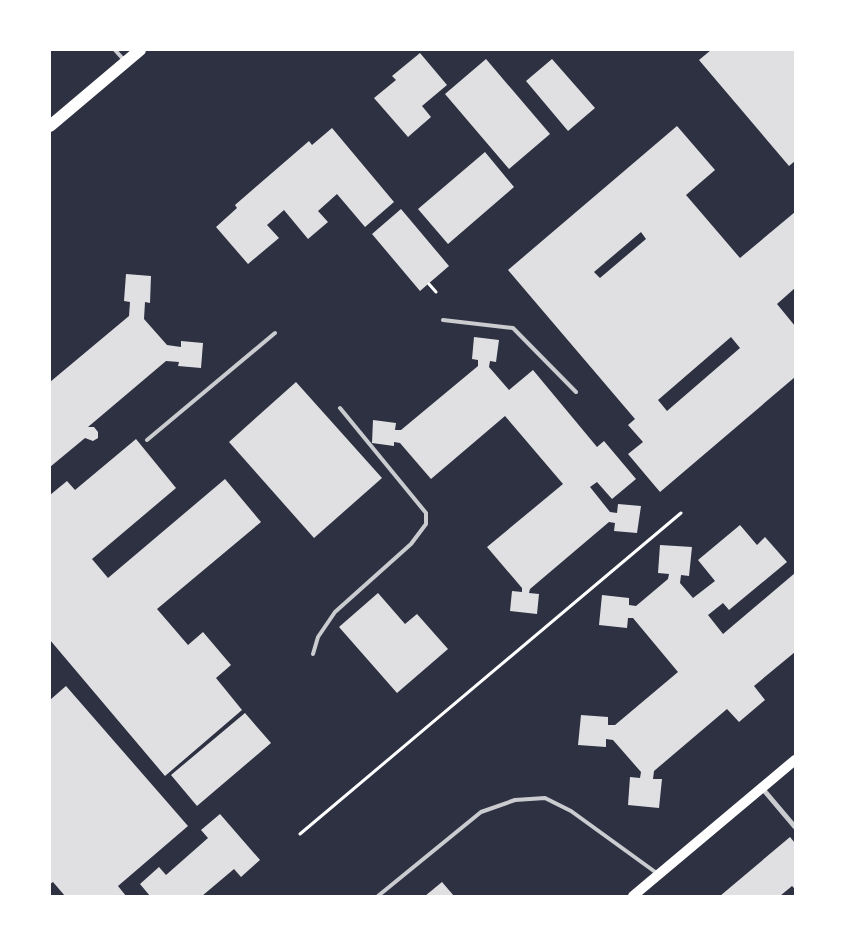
<svg xmlns="http://www.w3.org/2000/svg" width="845" height="946" viewBox="0 0 845 946" font-family="Overpass,sans-serif">
	<style>
		.building { fill: #e0e0e3; fill-rule: evenodd }
		.lines { fill: none; stroke-linecap: round; stroke-linejoin: round }
		.path { stroke: #fff; stroke-width: 3 }
		.service { stroke: #caccd0; stroke-width: 4 }
		.minor { stroke: #caccd0; stroke-width: 5 }
		.secondary { stroke: #fff; stroke-width: 10 }
		.primary { stroke: #fff; stroke-width: 12 }
	</style>
	<rect width="100%" height="100%" fill="#2d3142"/>
	<path class="building" d="M 711,50 L 795,50 L 795,161 L 789,166 L 699,60 Z
		M 420,53 L 447,85 L 422,106 L 431,117 L 408,137 L 374,98 L 396,80 L 392,76 Z
		M 486,59 L 550,134 L 509,169 L 445,94 Z
		M 552,59 L 595,108 L 568,131 L 526,81 Z
		M 677,126 L 715,170 L 686,195 L 740,258 L 795,212 L 795,288 L 777,304 L 795,326 L 795,377 L 660,492 L 628,454 L 643,442 L 628,425 L 635,419 L 508,270 ZM 641,232 L 646,239 L 600,278 L 594,272 ZM 731,337 L 740,348 L 667,411 L 658,400 Z
		M 332,128 L 394,202 L 365,227 L 337,194 L 318,211 L 328,222 L 308,239 L 284,210 L 267,225 L 279,238 L 248,264 L 216,227 L 237,208 L 235,205 L 309,141 L 312,145 Z
		M 485,152 L 514,187 L 448,244 L 418,209 Z
		M 401,209 L 449,266 L 420,291 L 372,234 Z
		M 126,274 L 151,276 L 150,303 L 145,302 L 144,319 L 167,345 L 181,347 L 181,341 L 203,343 L 201,368 L 178,366 L 179,362 L 166,361 L 88,427 L 94,427 L 98,432 L 98,438 L 93,441 L 85,438 L 50,467 L 50,382 L 129,316 L 130,302 L 124,301 Z
		M 474,337 L 499,340 L 496,362 L 490,361 L 489,367 L 509,390 L 533,370 L 597,447 L 604,441 L 636,479 L 612,499 L 597,482 L 590,487 L 610,512 L 617,513 L 618,504 L 641,506 L 637,533 L 614,531 L 615,523 L 609,522 L 530,589 L 529,593 L 539,594 L 537,614 L 510,611 L 512,591 L 522,592 L 522,588 L 487,547 L 563,484 L 505,416 L 431,479 L 400,443 L 394,442 L 394,446 L 372,443 L 373,420 L 396,423 L 395,430 L 401,430 L 478,366 L 478,360 L 472,359 Z
		M 296,382 L 382,478 L 314,538 L 229,442 Z
		M 136,439 L 176,488 L 92,559 L 108,578 L 225,479 L 261,522 L 157,609 L 188,645 L 203,632 L 231,665 L 216,678 L 242,710 L 165,776 L 50,640 L 50,495 L 67,481 L 75,490 Z
		M 740,525 L 757,545 L 765,537 L 787,562 L 729,610 L 723,603 L 708,615 L 723,634 L 795,573 L 795,652 L 754,686 L 765,700 L 739,722 L 727,709 L 654,771 L 653,779 L 662,779 L 659,808 L 628,805 L 630,777 L 640,778 L 641,772 L 613,740 L 606,739 L 606,747 L 578,745 L 581,715 L 608,717 L 608,725 L 615,725 L 678,672 L 633,618 L 628,618 L 627,628 L 599,625 L 602,595 L 629,598 L 629,605 L 636,606 L 668,579 L 669,574 L 658,573 L 660,545 L 692,547 L 689,576 L 681,575 L 680,583 L 693,598 L 715,581 L 698,560 Z
		M 378,593 L 405,624 L 417,614 L 448,649 L 397,693 L 339,627 Z
		M 66,686 L 188,826 L 118,886 L 126,896 L 65,896 L 53,882 L 50,884 L 50,700 Z
		M 245,713 L 271,743 L 197,806 L 171,775 Z
		M 220,814 L 260,860 L 241,877 L 234,869 L 202,896 L 150,896 L 140,884 L 159,867 L 166,875 L 208,838 L 201,830 Z
		M 790,837 L 795,843 L 795,889 L 792,886 L 780,896 L 720,896 Z
		M 442,882 L 454,896 L 425,896 Z"/>
	<g class="lines">
		<path class="path" d="M 429,284 L 436,292
			M 300,834 L 681,513"/>
		<path class="service" d="M 115,50 L 124,60
			M 443,320 L 513,328 L 576,392
			M 147,440 L 275,333
			M 313,654 L 318,637 L 335,612 L 411,544 L 426,524 L 426,513 L 340,408
			M 378,896 L 481,812 L 515,800 L 545,798 L 571,811 L 658,874"/>
		<path class="minor" d="M 762,788 L 795,827"/>
		<path class="secondary" d="M 633,896 L 795,760"/>
		<path class="primary" d="M 50,126 L 140,50"/>
	</g>
	<rect width="845" height="946" fill="none" stroke="#ffffff" stroke-width="102"/>
</svg>
